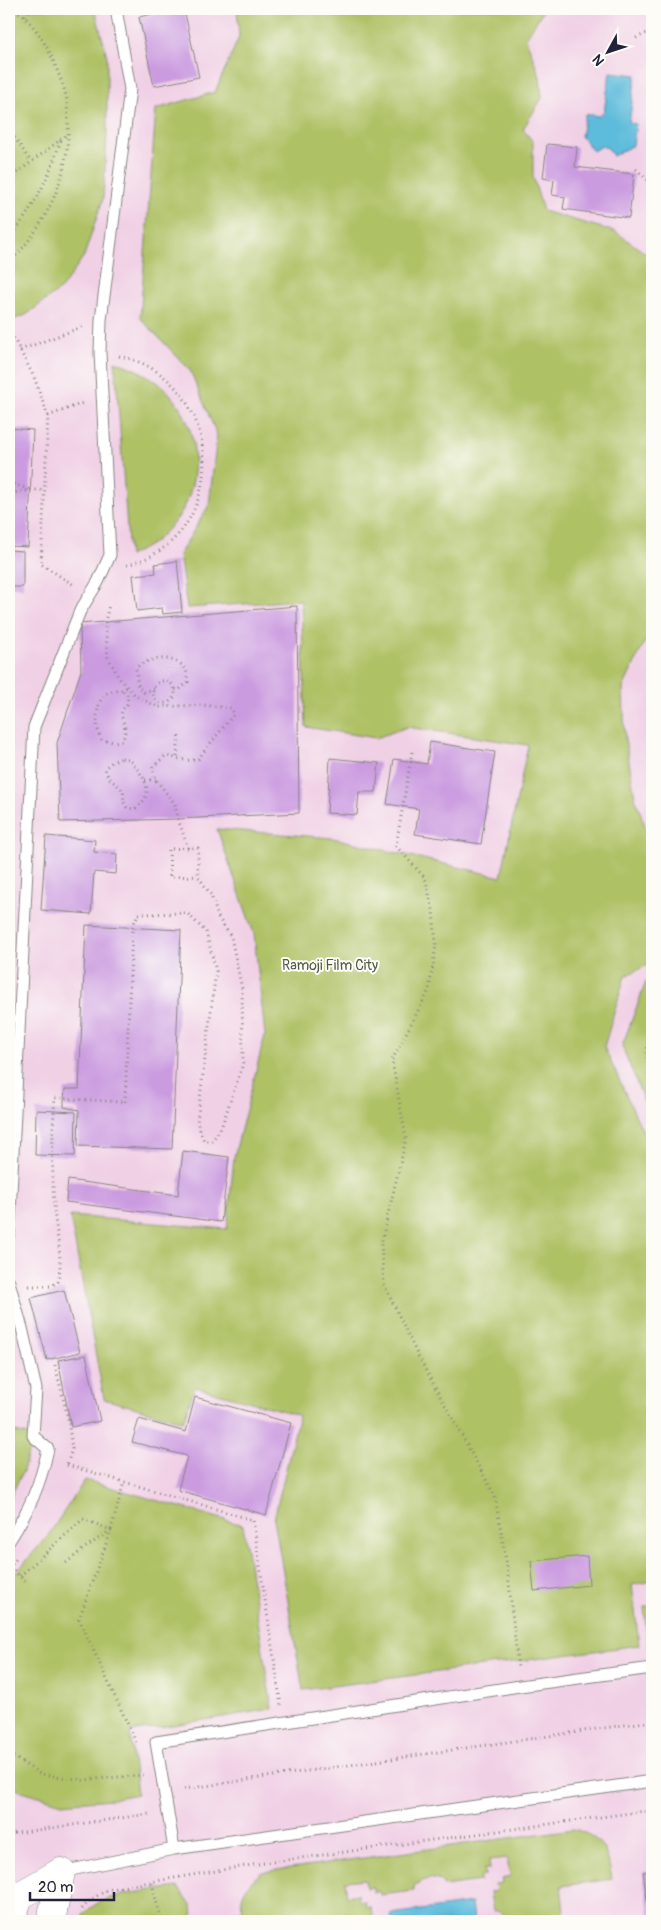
<svg xmlns="http://www.w3.org/2000/svg" width="661" height="1930" viewBox="0 0 661 1930" font-family="Pangolin,sans-serif">
	<style>
		.built { fill: #f0d0e5 }
		.green { fill: #aec165; stroke: #687250 }
		.water { fill: #5dbbdb; stroke: #406e8b }
		.building { fill: #cb9be0 }
		.lines { fill: none; stroke-linecap: round; stroke-linejoin: round }
		.lane-casing { stroke: #888482; stroke-width: 13 }
		.secondary-casing { stroke: #888482; stroke-width: 29 }
		.path { stroke: #888482; stroke-width: 3; stroke-dasharray: 1 4; stroke-linecap: butt }
		.lane { stroke: #fff; stroke-width: 11 }
		.secondary { stroke: #fff; stroke-width: 28 }
		.labels { text-anchor: middle; stroke-width: 4; stroke-linejoin: round; paint-order: stroke }
		.park-label { font-size: 14px; fill: #535a4a; stroke: #fdfcf7 }
	</style>
	<rect width="100%" height="100%" fill="#fdfcf7"/>
	<filter id="ink" filterUnits="userSpaceOnUse"><feTurbulence type="fractalNoise" baseFrequency=".02" numOctaves="2"/><feDisplacementMap in="SourceGraphic" scale="10" xChannelSelector="R" yChannelSelector="G"/><feConvolveMatrix kernelMatrix="1 2 1 2 8 2 1 2 1" color-interpolation-filters="sRGB"/></filter>
	<filter id="wash" filterUnits="userSpaceOnUse"><feTurbulence type="fractalNoise" baseFrequency=".0096" numOctaves="4" result="noise"/><feDisplacementMap in="SourceGraphic" scale="20" xChannelSelector="R" yChannelSelector="G"/><feGaussianBlur stdDeviation="1.12" result="paint"/><feColorMatrix in="noise" values="0 0 0 0 0 0 0 0 0 0 0 0 0 0 0 0 0 1.4 0 .05"/><feComposite in="paint" operator="in"/></filter>
	<g filter="url(#wash)">
		<rect width="100%" height="100%" fill="#ede6c8"/>
		<path class="built" d="M 9,9 L 652,9 L 652,1921 L 9,1921 Z"/>
		<path class="green" d="M 9,9 L 95,9 L 107,57 L 107,135 L 103,199 L 84,256 L 62,288 L 26,315 L 9,321 Z
			M 237,9 L 544,9 L 526,38 L 540,77 L 542,98 L 523,129 L 533,142 L 533,177 L 543,211 L 616,232 L 652,258 L 652,626 L 623,688 L 625,739 L 635,797 L 652,846 L 652,963 L 625,976 L 604,1047 L 652,1151 L 652,1581 L 632,1585 L 639,1645 L 303,1690 L 274,1519 L 299,1415 L 195,1387 L 183,1421 L 104,1399 L 70,1216 L 227,1229 L 234,1157 L 265,1035 L 254,934 L 217,829 L 333,838 L 501,877 L 528,745 L 407,727 L 376,738 L 306,727 L 301,600 L 187,608 L 179,555 L 209,505 L 217,435 L 190,370 L 140,318 L 156,109 L 215,92 L 239,37 Z
			M 115,361 C 136,369 155,377 170,394 C 199,426 203,479 179,516 C 174,523 165,532 159,538 C 151,546 138,551 129,556 Z
			M 652,979 L 652,1121 L 622,1046 L 646,982 Z
			M 10,1431 L 33,1436 L 23,1471 L 9,1500 Z
			M 85,1480 L 243,1525 L 272,1709 L 130,1732 L 137,1794 L 111,1799 L 62,1803 L 9,1787 L 9,1580 L 47,1537 Z
			M 652,1606 L 652,1660 L 650,1661 L 644,1607 Z
			M 574,1829 C 603,1838 607,1850 612,1879 L 561,1886 L 565,1921 L 506,1921 C 505,1915 500,1910 493,1911 L 490,1892 L 496,1891 L 495,1884 L 502,1883 L 501,1879 L 510,1877 L 507,1858 L 489,1860 L 490,1869 L 484,1869 L 485,1876 L 480,1877 L 480,1881 L 444,1886 C 436,1874 424,1879 414,1886 L 414,1891 L 380,1895 L 379,1891 L 373,1892 L 373,1887 L 366,1888 L 365,1879 L 345,1881 L 347,1896 L 358,1894 L 359,1901 L 365,1901 L 366,1907 L 371,1907 L 373,1921 L 243,1921 C 239,1896 242,1889 262,1872 Z
			M 178,1887 L 192,1907 L 194,1921 L 80,1921 C 93,1891 150,1892 178,1887 Z"/>
		<path class="water" d="M 610,72 L 636,75 L 629,123 L 636,124 L 633,145 L 613,156 L 608,148 L 601,146 L 593,151 L 581,136 L 585,114 L 598,116 L 604,112 Z
			M 472,1903 L 474,1921 L 392,1921 L 391,1914 Z"/>
		<g id="blocks">
			<path class="building" d="M 174,9 L 184,9 L 199,77 L 154,86 L 139,17 Z
				M 547,144 L 577,147 L 575,167 L 634,174 L 629,218 L 563,209 L 565,197 L 552,195 L 554,180 L 543,178 Z
				M 9,428 L 33,430 L 28,547 L 9,546 Z
				M 9,550 L 23,551 L 23,587 L 9,587 Z
				M 177,561 L 182,612 L 163,614 L 162,608 L 137,611 L 133,575 L 156,573 L 155,564 Z
				M 297,606 L 299,813 L 178,819 L 60,822 L 57,743 L 81,671 L 80,624 Z
				M 430,742 L 495,752 L 481,844 L 415,834 L 419,809 L 387,804 L 394,759 L 427,764 Z
				M 330,758 L 379,763 L 376,792 L 359,792 L 357,815 L 327,813 Z
				M 46,836 L 95,840 L 94,852 L 117,854 L 116,874 L 94,872 L 91,914 L 41,910 Z
				M 86,925 L 181,930 L 172,1149 L 78,1146 L 79,1110 L 64,1107 L 64,1099 L 65,1089 L 79,1089 Z
				M 36,1110 L 76,1112 L 75,1156 L 35,1155 Z
				M 183,1151 L 229,1157 L 221,1222 L 66,1202 L 68,1180 L 178,1195 Z
				M 64,1290 L 80,1352 L 47,1360 L 31,1298 Z
				M 86,1355 L 100,1421 L 71,1427 L 58,1360 Z
				M 195,1397 L 291,1423 L 266,1515 L 178,1490 L 187,1456 L 132,1442 L 139,1419 L 186,1432 Z
				M 587,1556 L 589,1585 L 534,1591 L 531,1561 Z
				M 652,1871 L 652,1921 L 650,1921 L 643,1872 Z"/>
		</g>
	</g>
	<g filter="url(#ink)">
		<use href="#blocks" fill-opacity="0" stroke="#888482" stroke-width="1"/>
		<g class="lines">
			<g class="lane-casing">
				<path id="lane" d="M 9,1234 L 34,727 L 80,611 L 98,582 L 110,555 L 100,352 L 101,320 L 130,89 L 116,9
					M 9,1282 L 22,1328 L 36,1389 L 33,1436 L 48,1449 C 40,1486 29,1510 9,1541
					M 174,1849 L 156,1742 L 520,1686 L 652,1668
					M 61,1872 L 174,1849 L 652,1781"/>
			</g>
			<g class="secondary-casing">
				<path id="secondary" d="M 11,1921 L 19,1896 L 61,1872
					M 51,1921 L 61,1872"/>
			</g>
			<path class="path" d="M 25,16 L 30,9
				M 636,38 L 652,31
				M 9,129 L 31,162
				M 636,169 L 652,184
				M 9,179 L 68,134
				M 9,238 C 34,208 50,176 61,139
				M 9,263 C 47,225 71,174 68,119 C 67,111 68,103 66,96 C 64,86 59,76 56,67 C 47,45 34,22 14,9
				M 9,329 L 34,377 L 48,416 L 41,564 L 74,585
				M 20,350 L 82,327
				M 119,356 C 227,378 234,538 127,565
				M 48,416 L 83,403
				M 9,455 L 9,456
				M 9,475 L 14,484 L 30,490
				M 9,499 L 13,493 L 31,490 L 45,490
				M153 692a11 11 0 1 1 22 0a11 11 0 1 1-22 0Z
				M 154,689 L 144,692 L 138,687 L 136,668 C 147,657 177,654 186,670 C 187,673 187,678 188,682 L 179,690 L 174,689
				M 652,690 L 647,731 L 652,759
				M 123,691 L 128,696 L 127,704 C 113,717 132,723 122,741 L 113,742 L 102,740 C 94,728 94,695 112,691 C 118,689 122,691 127,687
				M 412,752 L 396,846 L 425,878 L 433,910 L 436,945 L 429,990 L 392,1060 L 406,1139 L 381,1244 L 384,1284 L 418,1356 L 495,1496 L 508,1573 L 518,1668
				M 177,757 L 179,734
				M 122,758 L 129,759 C 144,776 157,793 135,809 L 127,808 L 123,801 C 127,782 109,788 105,768 L 112,762 Z
				M 145,780 L 156,780
				M 188,848 L 169,849 L 170,877 L 198,876
				M 652,1028 C 645,1045 646,1068 652,1085
				M 29,1286 L 51,1286 L 58,1282 C 64,1257 55,1231 54,1206 C 52,1170 52,1134 55,1098 L 125,1102 L 132,928 L 138,914 L 187,913 L 206,932 L 216,971 L 197,1122 L 204,1141 L 212,1141 L 221,1128 L 243,1064 L 242,989 L 231,937 L 218,917 L 211,895 L 198,876 L 198,848 L 188,848 L 178,819 L 175,804 L 156,780 L 153,767 L 165,756 C 176,757 187,763 198,759 L 234,714 L 231,708 L 201,705 L 158,707 L 136,696 L 119,678 L 108,657 L 105,622 L 109,605
				M 55,1365 L 68,1418 L 72,1449 L 67,1465
				M 67,1465 L 253,1520 L 281,1705
				M 66,1563 L 82,1550 L 111,1530 L 79,1619 L 136,1742
				M 10,1567 L 28,1584
				M 9,1568 L 16,1559
				M 20,1576 L 83,1519 L 111,1530 L 124,1482
				M 9,1754 L 40,1774 L 83,1780 L 143,1775
				M 184,1789 L 652,1721
				M 9,1834 L 149,1814
				M 152,1883 L 161,1921
				M 82,1909 L 90,1900 L 107,1890 L 132,1885 L 264,1863 L 652,1810"/>
			<use href="#lane" class="lane"/>
			<use href="#secondary" class="secondary"/>
		</g>
	</g>
	<g class="labels">
		<g class="park-label">
			<text x="330" y="970">Ramoji Film City</text>
		</g>
	</g>
	<rect width="661" height="1930" fill="none" stroke="#fdfcf7" stroke-width="30"/>
	<g transform="translate(608 52) rotate(230)" stroke="#fdfcf7" stroke-width="4" paint-order="stroke">
	<path d="M0-4L9 19L0 12L-9 19Z" fill="#22223b"/>
	<text y="-8" font-size="14" font-weight="bold" text-anchor="middle" fill="#22223b">N</text>
	</g>
	<path d="M30 1892v8h84v-8" fill="none" stroke="#22223b" stroke-width="2.5"/>
	<text x="38" y="1892" font-size="15" fill="#22223b" stroke="#fdfcf7" stroke-width="4" paint-order="stroke">20 m</text>
</svg>
